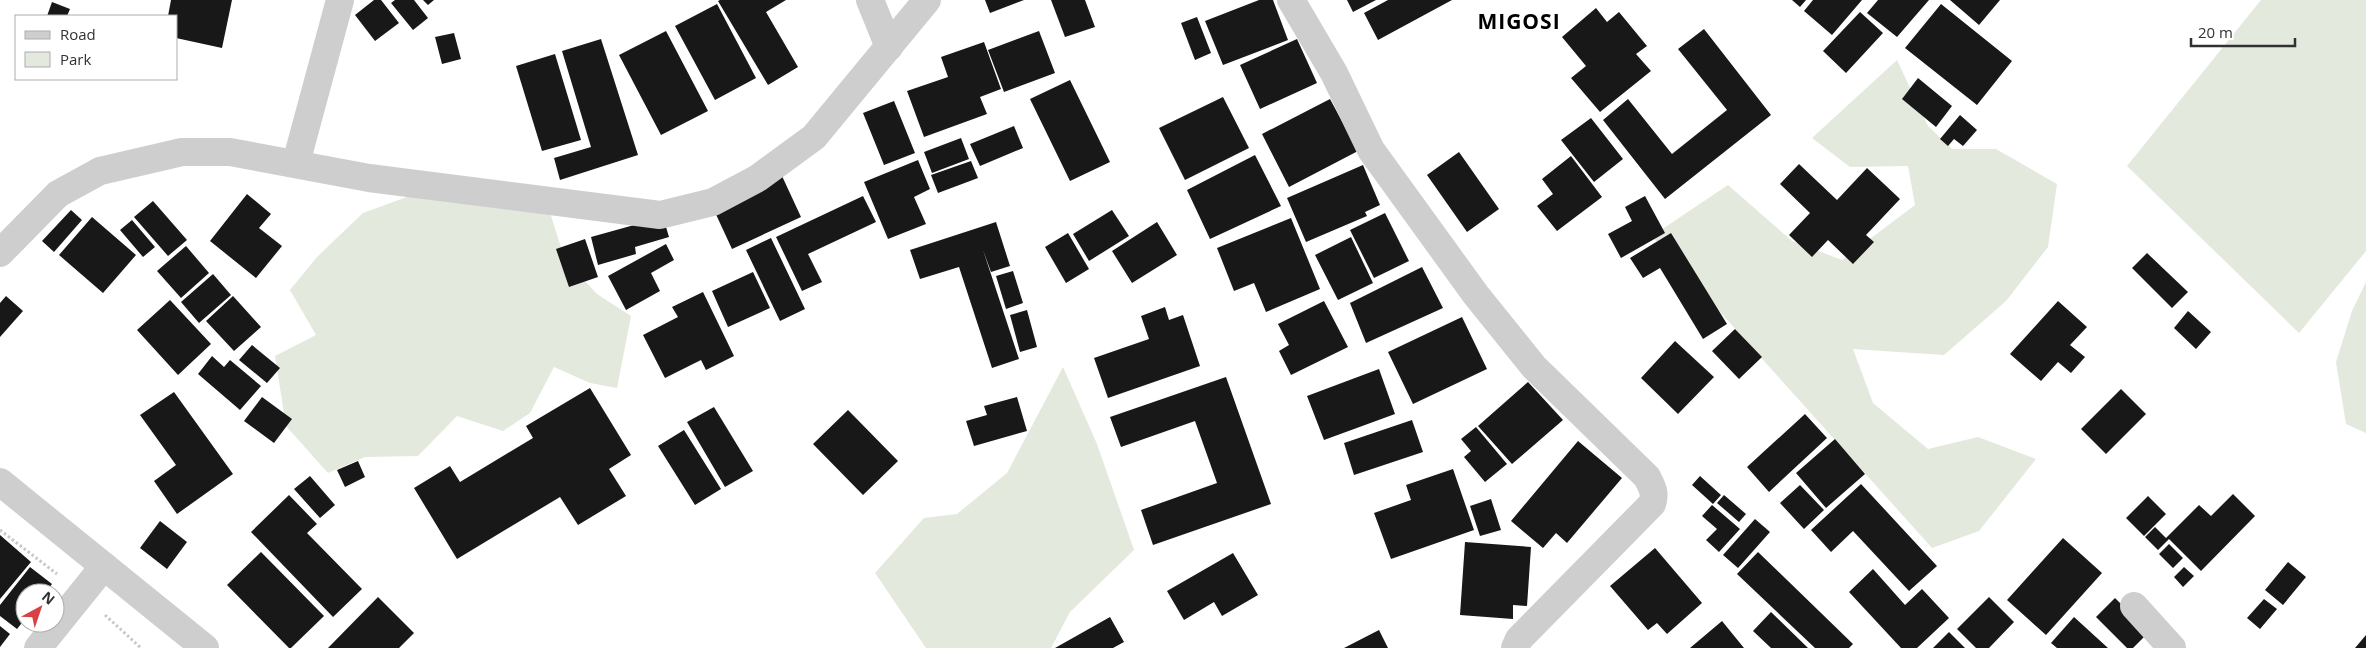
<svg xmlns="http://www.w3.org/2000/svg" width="2366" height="648" viewBox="0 0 2366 648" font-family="'Open Sans',sans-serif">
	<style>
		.green { fill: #e3e9dd }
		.building { fill: #181818 }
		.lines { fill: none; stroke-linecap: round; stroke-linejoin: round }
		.path { stroke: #c8c8c8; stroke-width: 3; stroke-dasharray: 2.5 2.5; stroke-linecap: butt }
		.minor { stroke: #cecece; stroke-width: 28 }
		.tertiary { stroke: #cecece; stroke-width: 28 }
		.labels { text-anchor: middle; stroke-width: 5; stroke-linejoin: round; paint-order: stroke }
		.district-label { font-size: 21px; font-weight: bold; letter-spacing: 1px; fill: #000; stroke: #fff }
	</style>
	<rect width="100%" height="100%" fill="#fff"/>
	<path class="green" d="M 2261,0 L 2366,0 L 2366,251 L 2299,333 L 2127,166 Z
		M 1897,60 L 1928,126 L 1952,149 L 1996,149 L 2057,184 L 2048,247 L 2006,301 L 1944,355 L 1853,349 L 1873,403 L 1928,449 L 1978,437 L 2036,459 L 1979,531 L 1932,548 L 1652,236 L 1728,185 L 1792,241 L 1842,260 L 1915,205 L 1908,166 L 1850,167 L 1812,138 Z
		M 437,186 L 546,200 L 565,260 L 597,294 L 631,316 L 617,388 L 590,383 L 554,367 L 530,413 L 503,431 L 457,416 L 418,456 L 365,457 L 328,473 L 286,426 L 275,356 L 316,335 L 290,290 L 317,257 L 363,213 Z
		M 2366,282 L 2366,433 L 2346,424 L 2336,362 L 2352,311 Z
		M 1063,367 L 1097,444 L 1134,550 L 1070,612 L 1051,648 L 926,648 L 875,573 L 924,518 L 957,514 L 1007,473 Z"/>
	<path class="building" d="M 171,0 L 232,0 L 222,48 L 176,38 L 176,16 L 168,16 Z
		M 374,0 L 381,0 L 399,23 L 375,41 L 355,15 Z
		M 395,0 L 414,0 L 428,18 L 413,30 L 391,3 Z
		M 423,0 L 434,0 L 428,5 Z
		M 720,0 L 786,0 L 766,12 L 798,67 L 768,85 L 718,1 Z
		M 985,0 L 1024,0 L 990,13 Z
		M 1051,0 L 1085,0 L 1095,27 L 1065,37 Z
		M 1259,0 L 1273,0 L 1288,40 L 1223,65 L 1205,21 Z
		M 1347,0 L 1376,0 L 1353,12 Z
		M 1388,0 L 1452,0 L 1378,40 L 1364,13 Z
		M 1792,0 L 1806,0 L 1800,7 Z
		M 1813,0 L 1862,0 L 1832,35 L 1804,11 Z
		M 1878,0 L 1929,0 L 1897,37 L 1867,13 Z
		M 1950,0 L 2000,0 L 1979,25 Z
		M 52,2 L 70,9 L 67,16 L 47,16 Z
		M 717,4 L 756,78 L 715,100 L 675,26 Z
		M 1941,4 L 2012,61 L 1977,105 L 1905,48 Z
		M 1596,8 L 1607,22 L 1619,12 L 1647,46 L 1636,54 L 1651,71 L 1600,112 L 1571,78 L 1586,66 L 1562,37 Z
		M 1860,12 L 1883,33 L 1846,73 L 1823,51 Z
		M 1197,17 L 1211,53 L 1195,60 L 1181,23 Z
		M 1704,29 L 1771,115 L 1665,199 L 1603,120 L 1628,99 L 1672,154 L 1727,110 L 1678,49 Z
		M 666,31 L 708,111 L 661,135 L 619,55 Z
		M 1039,31 L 1055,73 L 1004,92 L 988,50 Z
		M 454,33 L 461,59 L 442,64 L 435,37 Z
		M 601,39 L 638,155 L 560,180 L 554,158 L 591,147 L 562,51 Z
		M 1297,39 L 1317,83 L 1260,109 L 1240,65 Z
		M 984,42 L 1001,89 L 980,97 L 987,114 L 924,137 L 907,91 L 948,77 L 941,57 Z
		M 555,54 L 581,140 L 542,151 L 516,66 Z
		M 1918,78 L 1952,106 L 1936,127 L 1902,99 Z
		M 1070,80 L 1110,162 L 1070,181 L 1030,99 Z
		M 1223,97 L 1249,148 L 1185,180 L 1159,128 Z
		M 1330,99 L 1358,151 L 1289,187 L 1262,134 Z
		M 894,101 L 915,153 L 884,165 L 863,113 Z
		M 1960,115 L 1977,130 L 1963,146 L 1954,139 L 1948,146 L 1940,139 Z
		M 1591,118 L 1623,159 L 1594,182 L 1561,140 Z
		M 1014,126 L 1023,148 L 980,166 L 970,144 Z
		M 961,138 L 969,159 L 932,173 L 924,152 Z
		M 1459,152 L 1499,209 L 1467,232 L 1427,175 Z
		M 1255,155 L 1281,206 L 1210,239 L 1187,190 Z
		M 1571,156 L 1602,197 L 1557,231 L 1537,206 L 1553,194 L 1542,179 Z
		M 918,160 L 930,189 L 914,197 L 926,224 L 888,239 L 864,182 Z
		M 971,161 L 978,178 L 938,193 L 931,175 Z
		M 1799,164 L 1837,200 L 1867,168 L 1900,199 L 1866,235 L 1874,242 L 1853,264 L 1828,240 L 1812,257 L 1789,235 L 1810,213 L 1780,184 Z
		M 1363,165 L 1380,205 L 1365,212 L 1367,216 L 1306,242 L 1287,198 Z
		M 782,176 L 801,217 L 732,249 L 713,208 Z
		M 247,194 L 271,214 L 259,228 L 282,246 L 256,278 L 210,241 Z
		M 863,196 L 876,222 L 808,254 L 822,282 L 802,291 L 776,237 Z
		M 1645,196 L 1665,233 L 1621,258 L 1608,234 L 1632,221 L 1625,207 Z
		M 153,201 L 187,240 L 168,256 L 134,217 Z
		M 71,210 L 82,220 L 54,252 L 42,241 Z
		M 1112,210 L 1129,236 L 1089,261 L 1073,234 Z
		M 1385,213 L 1409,261 L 1374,278 L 1350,230 Z
		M 92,217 L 136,255 L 103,293 L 59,255 Z
		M 663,217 L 669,237 L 635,247 L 636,254 L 598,265 L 591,237 Z
		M 1291,218 L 1320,289 L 1266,312 L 1254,283 L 1234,291 L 1217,248 Z
		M 132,220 L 155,247 L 143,257 L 120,230 Z
		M 996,222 L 1010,266 L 991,272 L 983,250 L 1019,359 L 992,368 L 959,267 L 920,279 L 910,250 Z
		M 1157,222 L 1177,255 L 1132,283 L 1112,251 Z
		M 1068,233 L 1089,269 L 1066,283 L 1045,247 Z
		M 1671,233 L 1727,324 L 1703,339 L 1660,268 L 1643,278 L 1630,258 Z
		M 1351,237 L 1373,283 L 1338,300 L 1315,255 Z
		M 771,238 L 805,309 L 780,321 L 746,250 Z
		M 585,239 L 598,277 L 569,287 L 556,249 Z
		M 666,244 L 674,260 L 651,273 L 660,291 L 626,310 L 608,276 Z
		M 186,246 L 209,273 L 181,298 L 157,271 Z
		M 2147,253 L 2188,292 L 2172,308 L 2132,268 Z
		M 1422,267 L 1443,308 L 1366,343 L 1350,303 Z
		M 1013,271 L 1023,303 L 1006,309 L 996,276 Z
		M 753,272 L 770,308 L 728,327 L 712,291 Z
		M 213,274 L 231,295 L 199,323 L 181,302 Z
		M 703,292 L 734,356 L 706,370 L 701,360 L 665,378 L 643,335 L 678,317 L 672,307 Z
		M 6,296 L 23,311 L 0,337 L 0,303 Z
		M 233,296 L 261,327 L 234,351 L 206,321 Z
		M 170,300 L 211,344 L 178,375 L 137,330 Z
		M 1324,301 L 1348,347 L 1291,375 L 1279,351 L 1289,345 L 1278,324 Z
		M 2058,301 L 2087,327 L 2070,345 L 2085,357 L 2071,373 L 2058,362 L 2041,381 L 2010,354 Z
		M 1165,307 L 1169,320 L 1183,315 L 1200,366 L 1108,398 L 1094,358 L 1149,339 L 1141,316 Z
		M 1027,310 L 1037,347 L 1020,352 L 1010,315 Z
		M 2188,311 L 2211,332 L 2196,349 L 2174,328 Z
		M 1462,317 L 1487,369 L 1413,404 L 1388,352 Z
		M 1735,329 L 1762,357 L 1739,379 L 1712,351 Z
		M 1675,341 L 1714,377 L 1678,414 L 1641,378 Z
		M 252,345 L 280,368 L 267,383 L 239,360 Z
		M 212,356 L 224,367 L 230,360 L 261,386 L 240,410 L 198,374 Z
		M 1379,369 L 1395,414 L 1324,440 L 1307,396 Z
		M 1226,377 L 1271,504 L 1153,545 L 1141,510 L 1217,483 L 1195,421 L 1121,447 L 1110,417 Z
		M 1528,382 L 1563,420 L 1512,464 L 1478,426 Z
		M 590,388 L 631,455 L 609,469 L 626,496 L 578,525 L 560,497 L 457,559 L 414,488 L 450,466 L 460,482 L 533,438 L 526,426 Z
		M 2121,389 L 2146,414 L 2106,454 L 2081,429 Z
		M 174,392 L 233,474 L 177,514 L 154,481 L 176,465 L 140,415 Z
		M 262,397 L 292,419 L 274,443 L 244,421 Z
		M 1017,397 L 1027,431 L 974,446 L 966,421 L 987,415 L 984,406 Z
		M 714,407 L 753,471 L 725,487 L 687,422 Z
		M 848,410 L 898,461 L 863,495 L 813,444 Z
		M 1805,414 L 1827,438 L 1769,492 L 1747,467 Z
		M 1412,420 L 1423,452 L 1354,475 L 1344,443 Z
		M 1476,427 L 1507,464 L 1485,482 L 1464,457 L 1471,451 L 1461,439 Z
		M 684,430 L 721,489 L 695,505 L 658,446 Z
		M 1835,439 L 1865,474 L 1826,508 L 1796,473 Z
		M 1578,441 L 1622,478 L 1567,543 L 1556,533 L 1543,548 L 1511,521 Z
		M 358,461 L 365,477 L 345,487 L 337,470 Z
		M 1453,469 L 1474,530 L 1391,559 L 1374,513 L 1411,500 L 1406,485 Z
		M 310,476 L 335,505 L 320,518 L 294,489 Z
		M 1700,476 L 1721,495 L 1713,504 L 1692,485 Z
		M 1861,484 L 1937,566 L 1909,591 L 1853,531 L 1831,552 L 1811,530 Z
		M 1800,485 L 1824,510 L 1804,529 L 1780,503 Z
		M 2233,494 L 2255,516 L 2201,571 L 2169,539 L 2158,550 L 2145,537 L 2155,527 L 2166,538 L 2199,505 L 2211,516 Z
		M 289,495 L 317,524 L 307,533 L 362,589 L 333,617 L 251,532 Z
		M 1724,495 L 1746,514 L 1739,522 L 1717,503 Z
		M 2148,496 L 2166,514 L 2144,536 L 2126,518 Z
		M 1491,499 L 1501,530 L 1480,536 L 1470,506 Z
		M 1712,505 L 1740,529 L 1719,552 L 1706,540 L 1717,529 L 1702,516 Z
		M 1755,519 L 1770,532 L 1738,568 L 1723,555 Z
		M 160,521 L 187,542 L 167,569 L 140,548 Z
		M 0,535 L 31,562 L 0,599 Z
		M 2063,538 L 2102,573 L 2046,635 L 2007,600 Z
		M 1465,542 L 1531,547 L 1527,606 L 1513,605 L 1513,619 L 1460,615 Z
		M 2169,544 L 2183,558 L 2173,568 L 2159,554 Z
		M 1655,548 L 1702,603 L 1667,634 L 1657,623 L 1648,630 L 1610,586 Z
		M 261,552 L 324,616 L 291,648 L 289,648 L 227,585 Z
		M 1758,552 L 1853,644 L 1849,648 L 1815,648 L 1737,574 Z
		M 1233,553 L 1258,595 L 1222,616 L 1214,602 L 1184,620 L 1167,591 Z
		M 2288,562 L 2306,577 L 2283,605 L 2265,590 Z
		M 30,567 L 52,584 L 45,593 L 25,593 L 25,619 L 17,629 L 0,616 L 0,605 Z
		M 2184,567 L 2194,576 L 2183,587 L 2174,577 Z
		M 1873,569 L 1905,605 L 1922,589 L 1949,618 L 1917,648 L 1901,648 L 1849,592 Z
		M 378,597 L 414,633 L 399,648 L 328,648 Z
		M 1989,597 L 2014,622 L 1989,648 L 1976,648 L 1957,629 Z
		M 2115,598 L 2149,632 L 2133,648 L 2127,648 L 2096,617 Z
		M 2264,599 L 2277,609 L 2260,629 L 2247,618 Z
		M 1771,612 L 1808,648 L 1771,648 L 1753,631 Z
		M 1110,617 L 1124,642 L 1113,648 L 1055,648 Z
		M 2074,617 L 2108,648 L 2057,648 L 2051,643 Z
		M 1722,621 L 1744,648 L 1690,648 Z
		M 0,626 L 10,634 L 0,647 Z
		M 1379,630 L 1388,648 L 1344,648 Z
		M 1949,632 L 1965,648 L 1933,648 Z
		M 2366,635 L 2366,648 L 2355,648 Z"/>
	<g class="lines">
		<path class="path" d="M 0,530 L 57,574
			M 105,615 L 141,648"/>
		<path class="minor" d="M 870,0 L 889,47
			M 1291,0 L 1334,73 L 1371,150 L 1476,295 L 1534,367 L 1647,477 C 1652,487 1656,493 1652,504 L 1519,639 L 1515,648
			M 296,163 L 340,0
			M 2134,606 L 2172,648
			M 38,648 L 104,566"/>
		<path class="tertiary" d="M 0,253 L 58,194 L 100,171 L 182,152 L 230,152 L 369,178 L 660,215 L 713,202 L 758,178 L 814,137 L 927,0
			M 0,482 L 205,648"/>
	</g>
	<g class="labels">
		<g class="district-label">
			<text x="1519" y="29">MIGOSI</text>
		</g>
	</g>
	<rect x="15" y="15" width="162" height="65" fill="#ffffff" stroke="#adadad"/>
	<rect x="25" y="31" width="25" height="8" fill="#cecece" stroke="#adadad"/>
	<text x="60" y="40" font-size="15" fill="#313131">Road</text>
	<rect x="25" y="52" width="25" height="15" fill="#e3e9dd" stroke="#adadad"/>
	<text x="60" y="65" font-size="15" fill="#313131">Park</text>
	<g transform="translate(40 608) rotate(40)"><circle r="24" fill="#ffffff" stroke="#adadad"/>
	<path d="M0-4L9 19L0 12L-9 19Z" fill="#d84244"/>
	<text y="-8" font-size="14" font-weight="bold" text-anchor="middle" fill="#313131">N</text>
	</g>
	<path d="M2191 38v8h104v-8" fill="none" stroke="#313131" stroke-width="2.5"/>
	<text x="2198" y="38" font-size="15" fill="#313131" stroke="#ffffff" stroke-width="4" paint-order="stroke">20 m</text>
</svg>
